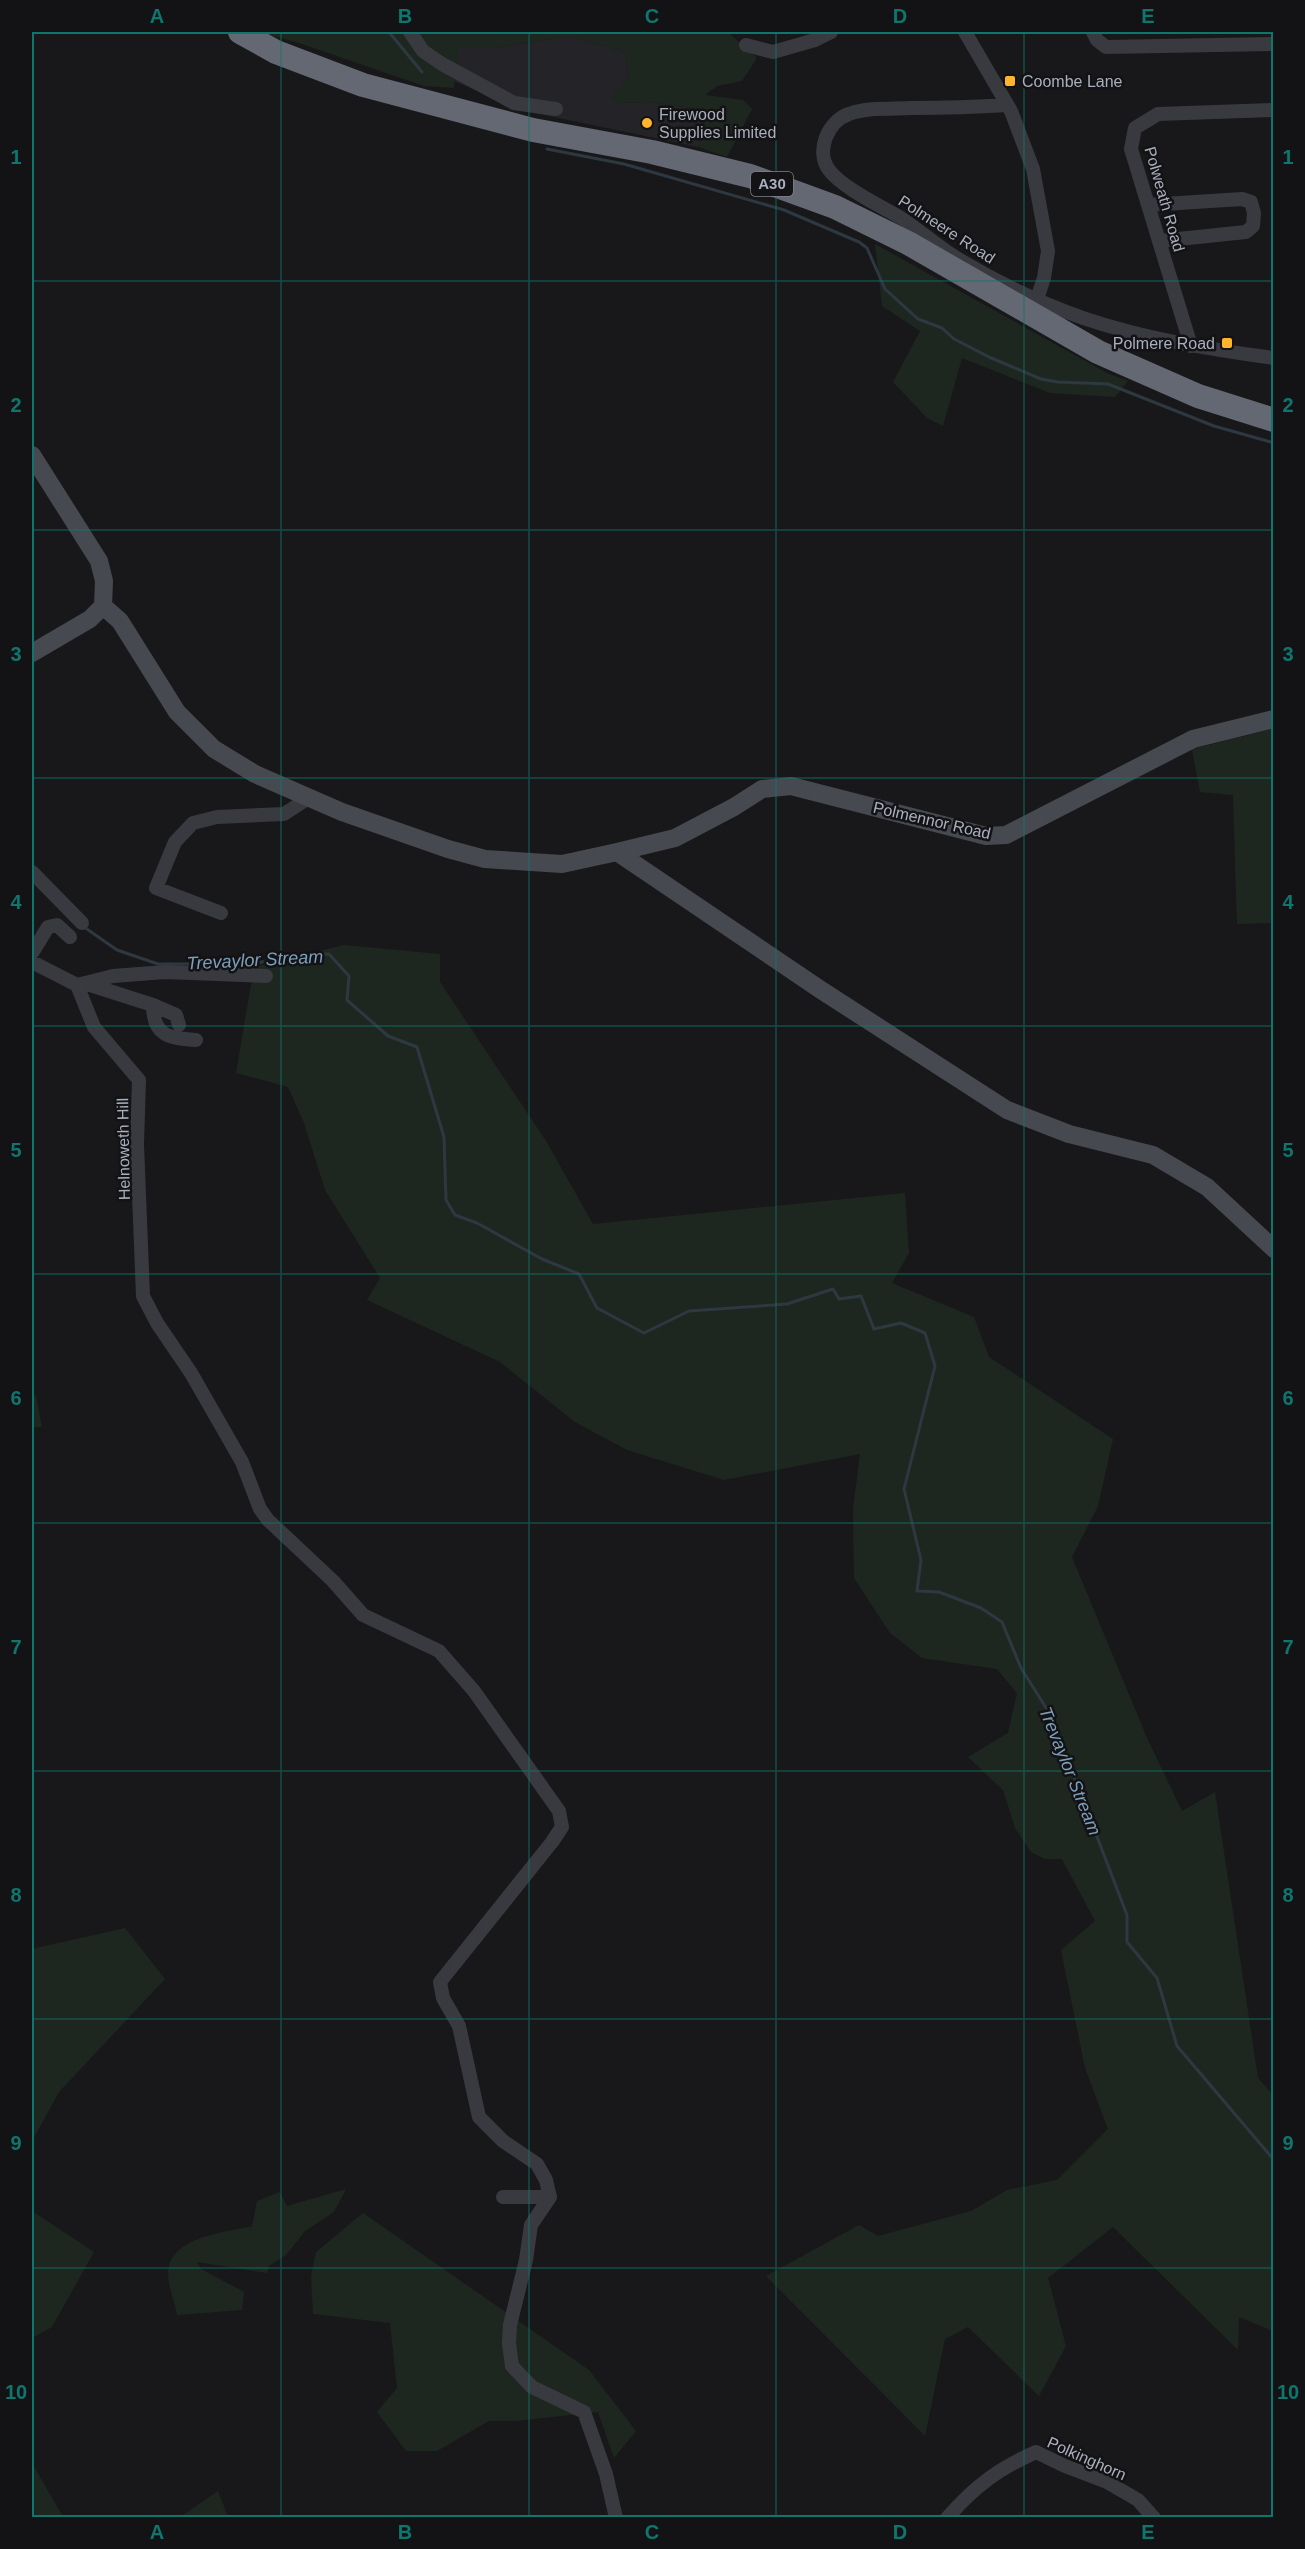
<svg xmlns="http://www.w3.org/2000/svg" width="1305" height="2549" viewBox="0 0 1305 2549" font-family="Helvetica,sans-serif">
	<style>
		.built { fill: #242428 }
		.green { fill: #1e271f }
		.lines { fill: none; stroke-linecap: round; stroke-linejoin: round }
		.stream { stroke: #2d3841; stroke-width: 3 }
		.street { stroke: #393a40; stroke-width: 14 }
		.secondary { stroke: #474951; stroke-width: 18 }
		.highway { stroke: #646872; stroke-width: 24 }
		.grid { fill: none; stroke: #0f766e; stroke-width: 1.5; stroke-opacity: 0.55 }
		.poi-dot { fill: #ffb42c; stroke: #131316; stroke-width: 2 }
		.labels { text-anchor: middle; stroke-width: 5; stroke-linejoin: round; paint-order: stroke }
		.shield { fill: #131316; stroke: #7c808a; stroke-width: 1.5 }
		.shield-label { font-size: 15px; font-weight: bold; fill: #a9afbc }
		.poi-label { font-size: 16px; fill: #a9afbc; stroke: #131316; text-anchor: start }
		.street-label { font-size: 16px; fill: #a9afbc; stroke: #131316 }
		.water-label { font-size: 18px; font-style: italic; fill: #7d9fba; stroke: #131316 }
		.neatline { fill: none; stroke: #0f766e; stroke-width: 2 }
		.grid-label { font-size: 20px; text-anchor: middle; font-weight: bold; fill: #0f766e }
	</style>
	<rect width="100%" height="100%" fill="#18181b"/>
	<path class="built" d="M 570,36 L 625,52 L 628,77 L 610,99 L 620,103 L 649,102 L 707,110 L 698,147 L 520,110 L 454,81 L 458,47 L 498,48 Z"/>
	<path class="green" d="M 259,32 L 728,32 L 757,58 L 742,81 L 717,86 L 705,95 L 743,100 L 752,109 L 727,157 L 698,147 L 706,110 L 649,102 L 620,103 L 609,99 L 628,77 L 625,52 L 570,36 L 498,48 L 458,48 L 454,88 L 424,86 L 299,43 Z
		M 875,244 L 1107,373 L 1128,381 L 1115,397 L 1050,393 L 962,358 L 943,426 L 927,418 L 893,382 L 920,331 L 882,306 Z
		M 1273,729 L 1273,923 L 1237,924 L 1233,795 L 1200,792 L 1192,749 Z
		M 344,945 L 440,954 L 440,982 L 546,1141 L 593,1224 L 905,1193 L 909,1253 L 892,1283 L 974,1317 L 989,1357 L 1113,1439 L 1098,1506 L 1072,1557 L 1147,1738 L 1182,1811 L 1215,1792 L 1258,2078 L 1273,2095 L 1273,2331 L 1239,2317 L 1238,2350 L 1113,2227 L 1048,2278 L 1066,2346 L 1039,2396 L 968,2327 L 945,2339 L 925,2436 L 766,2276 L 859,2225 L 878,2236 L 971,2211 L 1007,2190 L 1057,2180 L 1108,2129 L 1085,2068 L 1061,1950 L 1095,1921 L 1062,1859 L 1045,1859 L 1031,1852 L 1015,1828 L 1003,1790 L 968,1757 L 1008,1733 L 1017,1693 L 997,1669 L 922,1658 L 890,1633 L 854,1578 L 853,1509 L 860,1454 L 724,1480 L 627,1450 L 575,1422 L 500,1362 L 367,1300 L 380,1278 L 325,1190 L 304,1123 L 288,1087 L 236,1073 L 254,967 Z
		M 32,1394 L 36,1396 L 42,1427 L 32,1427 Z
		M 125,1928 L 165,1979 L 59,2092 L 32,2141 L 32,1949 Z
		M 346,2189 L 334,2212 L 305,2231 L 286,2255 L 269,2266 L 267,2273 L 197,2262 L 201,2269 L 244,2292 L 242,2310 L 177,2315 C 175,2302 168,2286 168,2273 C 170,2236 225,2233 252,2226 L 257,2201 L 280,2192 L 287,2206 Z
		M 32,2211 L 94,2252 L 52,2327 L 32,2338 Z
		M 363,2213 L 589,2370 L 636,2431 L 614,2458 L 598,2412 L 516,2421 L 489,2421 L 437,2451 L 406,2451 L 377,2412 L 397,2388 L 390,2323 L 313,2314 L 311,2276 L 316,2252 Z
		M 32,2463 L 63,2517 L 32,2517 Z
		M 218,2491 L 228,2517 L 184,2517 L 183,2515 Z"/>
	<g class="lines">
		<path class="stream" d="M 389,32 L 422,72
			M 547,149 L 624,164 L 784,210 L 859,242 L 867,248 L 885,289 L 918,319 L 942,328 L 954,339 L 989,357 L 1041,379 L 1058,382 L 1108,384 L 1214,426 L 1274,443
			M 84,927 L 117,950 L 158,964 L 253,964 L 294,955 L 329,954 L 349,976 L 347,1000 L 388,1036 L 417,1047 L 444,1137 L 446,1200 L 455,1215 L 477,1223 L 542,1259 L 579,1274 L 597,1308 L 644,1333 L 689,1311 L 787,1304 L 833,1289 L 839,1299 L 861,1296 L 874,1329 L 901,1323 L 925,1333 L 935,1366 L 904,1489 L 921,1560 L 917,1591 L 939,1592 L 981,1608 L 1002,1622 L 1021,1668 L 1050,1714 L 1127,1915 L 1127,1942 L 1157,1978 L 1177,2046 L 1274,2160"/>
		<path class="street" d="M 410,32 L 423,51 L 442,64 L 514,103 L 556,109
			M 965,32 L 1011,111 L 1033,169 L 1048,251 L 1044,278 L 1037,299
			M 1093,32 L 1097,40 L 1106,47 L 1274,44
			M 746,45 L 773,52 L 815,40 L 831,32
			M 1007,105 C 976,107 944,108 912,108 C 892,109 868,107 849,114 C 828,121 815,151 829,170 C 844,189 879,205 901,218 C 921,231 939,248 960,260 C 998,283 1041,303 1083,318 C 1145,339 1208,349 1274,358
			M 1148,205 L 1242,199 L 1251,202 L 1254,213 L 1253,226 L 1246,232 L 1159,241
			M 1191,346 L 1131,149 L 1135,128 L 1158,114 L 1274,110
			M 32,872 L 82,923
			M 221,913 L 156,888 L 175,842 L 193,823 L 217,817 L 284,814 L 307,799
			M 32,953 L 48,927 L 57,925 L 70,937
			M 32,962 L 77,985
			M 87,984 L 153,1005 C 153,1037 170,1038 196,1040
			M 77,985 L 94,1027 L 139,1080 L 137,1144 L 143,1296 L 157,1323 L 191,1373 L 242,1462 L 260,1509 L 268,1520 L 333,1581 L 363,1615 L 439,1651 L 474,1691 L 559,1811 L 562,1827 L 552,1842 L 440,1982 L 443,1998 L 459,2026 L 479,2117 L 503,2141 L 537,2164 L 546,2180 L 550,2197 L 531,2225 L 526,2260 L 510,2325 L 509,2343 L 512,2366 L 532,2387 L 584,2412 L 606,2474 L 616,2518
			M 77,985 L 113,976 L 165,972 L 266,976
			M 153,1005 L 176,1015 L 179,1025
			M 503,2197 L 550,2197
			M 947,2518 C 975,2486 998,2469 1036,2452 L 1065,2466 L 1107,2482 L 1138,2500 L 1154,2518"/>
		<path class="secondary" d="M 32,455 L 99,561 L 104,581 L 103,606
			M 103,606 L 120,621 L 177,712 L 214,749 L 255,774 L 342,812 L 448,849 L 485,859 L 562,864 L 617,852 L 821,990 L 1007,1110 L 1069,1134 L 1153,1155 L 1207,1187 L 1274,1249
			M 32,653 L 90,619 L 103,606
			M 617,852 L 675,838 L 734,807 L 762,789 L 791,786 L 986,836 L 1006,835 L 1193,739 L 1274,719"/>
		<path class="highway" d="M 240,32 L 276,52 L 363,85 L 533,130 L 652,152 L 750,176 L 835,207 L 908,243 L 1098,352 L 1198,396 L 1274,420"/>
	</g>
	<path class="grid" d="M 281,32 L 281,2518M 529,32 L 529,2518M 776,32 L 776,2518M 1024,32 L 1024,2518M 32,281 L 1274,281M 32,530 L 1274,530M 32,778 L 1274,778M 32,1026 L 1274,1026M 32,1274 L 1274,1274M 32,1523 L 1274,1523M 32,1771 L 1274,1771M 32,2019 L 1274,2019M 32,2268 L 1274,2268"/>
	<g class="poi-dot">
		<rect x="1004" y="75" width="12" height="12" rx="3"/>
		<circle cx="647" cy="123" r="6"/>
		<rect x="1221" y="337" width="12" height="12" rx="3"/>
	</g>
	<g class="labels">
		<rect class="shield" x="751" y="172" width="42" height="24" rx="4.5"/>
		<g class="shield-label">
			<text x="772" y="189">A30</text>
		</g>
		<g class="poi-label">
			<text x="1022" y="87">Coombe Lane</text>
			<text x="659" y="120">Firewood<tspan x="659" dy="18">Supplies Limited</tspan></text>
			<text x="1215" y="349" text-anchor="end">Polmere Road</text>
		</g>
		<g class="street-label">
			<text transform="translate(1165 199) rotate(74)" y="6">Polweath Road</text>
			<text transform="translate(947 229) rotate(33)" y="6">Polmeere Road</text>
			<text transform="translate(932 820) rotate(13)" y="6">Polmennor Road</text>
			<text transform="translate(123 1149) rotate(-91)" y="6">Helnoweth Hill</text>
			<text transform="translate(1087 2458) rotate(24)" y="6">Polkinghorn</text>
		</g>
		<g class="water-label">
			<text transform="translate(255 960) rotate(-3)" y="6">Trevaylor Stream</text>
			<text transform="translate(1070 1771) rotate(68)" y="6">Trevaylor Stream</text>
		</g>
	</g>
	<rect width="1305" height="2549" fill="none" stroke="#131316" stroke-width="66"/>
	<rect x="33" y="33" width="1239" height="2483" class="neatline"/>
	<g class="grid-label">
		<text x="157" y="23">A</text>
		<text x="405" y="23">B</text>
		<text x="652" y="23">C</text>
		<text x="900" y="23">D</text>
		<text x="1148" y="23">E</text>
		<text x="16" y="164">1</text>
		<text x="1288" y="164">1</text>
		<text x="16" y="412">2</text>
		<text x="1288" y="412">2</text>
		<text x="16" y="661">3</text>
		<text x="1288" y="661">3</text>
		<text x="16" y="909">4</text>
		<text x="1288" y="909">4</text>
		<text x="16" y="1157">5</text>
		<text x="1288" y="1157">5</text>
		<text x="16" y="1405">6</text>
		<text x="1288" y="1405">6</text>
		<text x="16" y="1654">7</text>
		<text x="1288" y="1654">7</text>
		<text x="16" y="1902">8</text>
		<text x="1288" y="1902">8</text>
		<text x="16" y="2150">9</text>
		<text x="1288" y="2150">9</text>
		<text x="16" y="2399">10</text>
		<text x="1288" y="2399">10</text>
		<text x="157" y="2539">A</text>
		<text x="405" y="2539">B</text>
		<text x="652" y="2539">C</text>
		<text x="900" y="2539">D</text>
		<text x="1148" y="2539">E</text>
	</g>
</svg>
